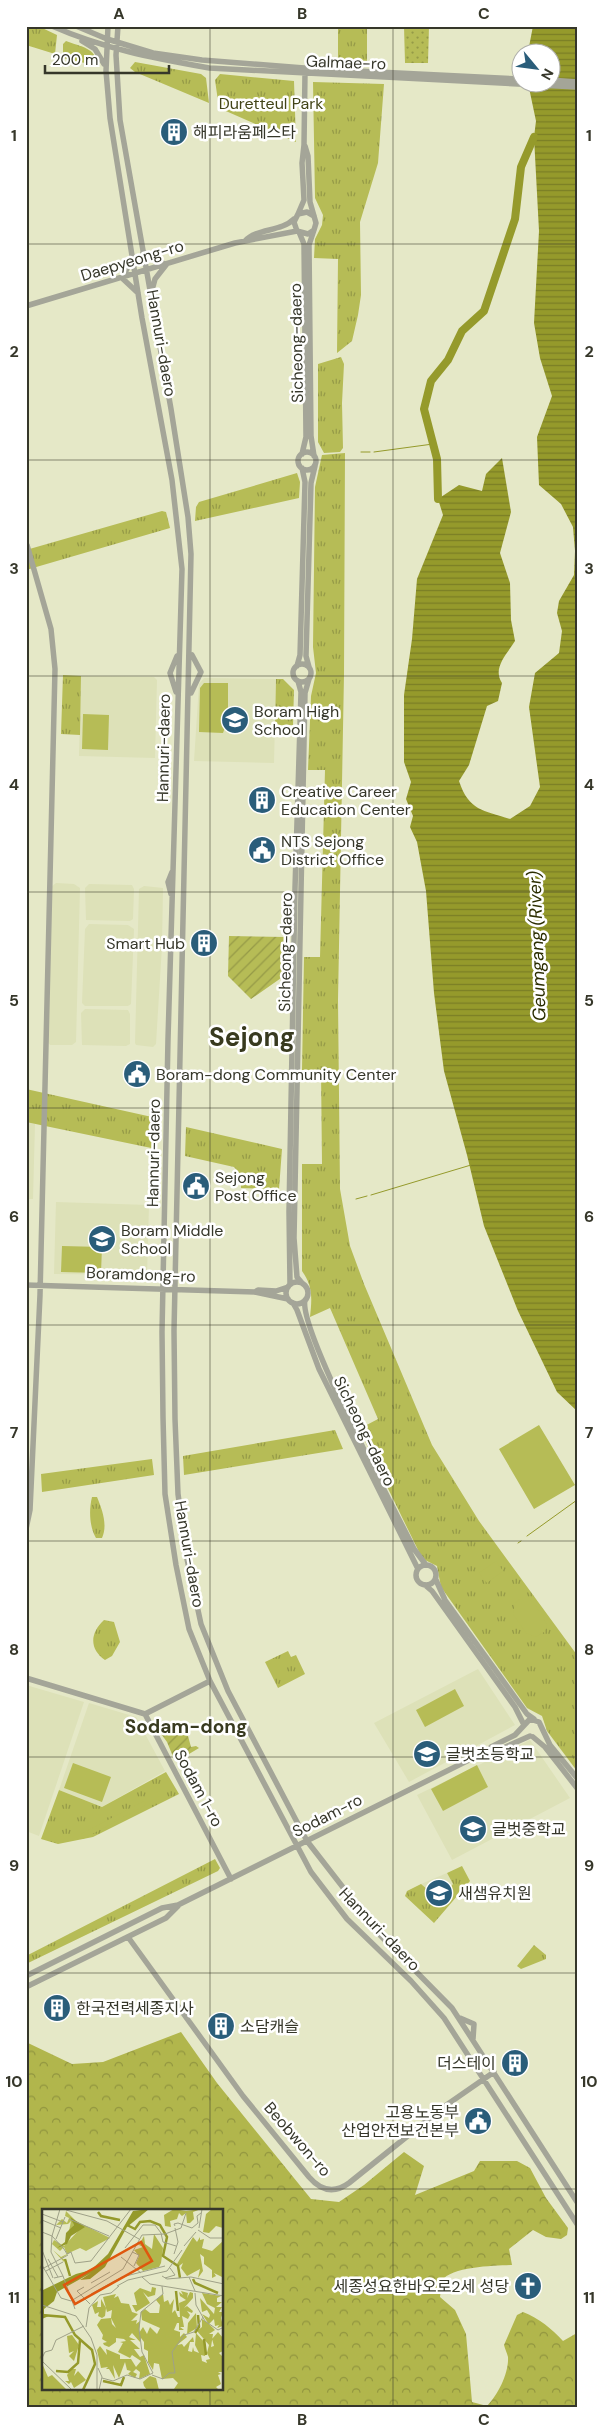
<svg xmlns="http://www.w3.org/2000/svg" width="603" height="2433" viewBox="0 0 603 2433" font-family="'DM Sans','Noto Sans KR',sans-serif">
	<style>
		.built { fill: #dde1b8 }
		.grass { fill: url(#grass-dots) }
		.forest { fill: url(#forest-crowns); fill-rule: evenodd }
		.park { fill: url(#park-tufts) }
		.garden { fill: url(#garden-furrows) }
		.pitch { fill: #b6bc56 }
		.water { fill: url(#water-rules) }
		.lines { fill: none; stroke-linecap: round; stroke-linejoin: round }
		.stream { stroke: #959a2b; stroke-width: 1 }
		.river { stroke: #959a2b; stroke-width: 8 }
		.minor { stroke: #a4a598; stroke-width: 5.5 }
		.grid { fill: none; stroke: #36372a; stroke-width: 1; stroke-opacity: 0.55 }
		.labels { text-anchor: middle; stroke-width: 5; stroke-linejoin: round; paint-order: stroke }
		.street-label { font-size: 16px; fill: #36372a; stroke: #fff }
		.park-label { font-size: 16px; fill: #424418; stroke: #fff }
		.poi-label { font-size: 16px; fill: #36372a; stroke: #fff; text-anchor: start }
		.water-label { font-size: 18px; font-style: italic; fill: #2b2d00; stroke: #fff }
		.quarter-label { font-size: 19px; font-weight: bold; fill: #383a1f; stroke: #fff }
		.town-label { font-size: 26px; font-weight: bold; fill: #383a1f; stroke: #fff }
		.inset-river { fill: none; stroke: #959a2b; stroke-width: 2.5 }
		.inset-road { fill: none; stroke: #9fa188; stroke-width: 1 }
		.view { fill: #df570e; fill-opacity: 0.15; stroke: #df570e; stroke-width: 2.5 }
		.inset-edge { fill: none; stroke: #36372a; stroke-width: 2.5 }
		.neatline { fill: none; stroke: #36372a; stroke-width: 2 }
		.grid-label { font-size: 16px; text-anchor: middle; font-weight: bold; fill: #36372a }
	</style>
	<defs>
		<pattern id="grass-dots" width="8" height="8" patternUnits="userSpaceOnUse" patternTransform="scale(1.25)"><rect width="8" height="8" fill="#b6bc56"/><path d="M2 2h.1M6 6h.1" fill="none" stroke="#959a47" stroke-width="1.8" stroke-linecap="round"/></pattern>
		<pattern id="forest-crowns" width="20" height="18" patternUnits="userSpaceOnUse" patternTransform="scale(1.25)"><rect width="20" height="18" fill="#b1b64c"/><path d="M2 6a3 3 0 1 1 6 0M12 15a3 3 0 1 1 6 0" fill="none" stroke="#91953f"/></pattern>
		<pattern id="park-tufts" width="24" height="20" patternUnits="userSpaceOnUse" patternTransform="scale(1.25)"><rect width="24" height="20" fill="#b6bc56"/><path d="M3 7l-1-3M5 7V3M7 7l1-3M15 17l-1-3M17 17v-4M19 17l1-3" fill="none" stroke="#959a47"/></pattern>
		<pattern id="garden-furrows" width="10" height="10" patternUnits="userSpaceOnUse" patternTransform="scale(1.25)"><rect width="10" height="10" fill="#b6bc56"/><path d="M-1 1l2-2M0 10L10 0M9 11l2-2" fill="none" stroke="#959a47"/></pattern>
		<pattern id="water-rules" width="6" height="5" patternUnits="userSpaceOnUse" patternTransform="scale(1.25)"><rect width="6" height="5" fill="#959a2b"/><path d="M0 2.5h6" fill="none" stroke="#7a7e25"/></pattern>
	</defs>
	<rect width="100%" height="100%" fill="#e5e8c7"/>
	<path class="built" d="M 81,676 L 154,677 L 157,680 L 155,758 L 79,756 Z
		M 204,678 L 276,679 L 274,763 L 194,761 L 199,684 Z
		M 56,883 L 74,884 L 80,888 L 76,1042 L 72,1045 L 50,1045 L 47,1041 L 51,887 Z
		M 89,884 L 132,885 L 134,889 L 133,919 L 130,921 L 86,920 L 85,888 Z
		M 144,886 L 163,888 L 162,946 L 156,1044 L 153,1047 L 136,1045 L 135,1043 L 139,889 Z
		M 89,924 L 128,925 L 134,929 L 131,1004 L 128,1006 L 85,1006 L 82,1003 L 85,929 Z
		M 85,1009 L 128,1010 L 130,1014 L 130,1044 L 126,1046 L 82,1045 L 81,1013 Z
		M 26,1122 L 35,1124 L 33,1199 L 26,1199 Z
		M 56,1202 L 149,1205 L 147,1275 L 54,1274 Z
		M 478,1669 L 515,1725 L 409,1782 L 374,1723 Z
		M 26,1685 L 84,1702 L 39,1836 L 26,1831 Z
		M 89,1703 L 136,1717 L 165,1771 L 102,1807 L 59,1790 Z
		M 530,1740 L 570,1798 L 452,1860 L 417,1795 Z
		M 447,1873 L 453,1884 L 440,1901 L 421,1884 Z"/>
	<path class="grass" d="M 404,26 L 429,26 L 428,63 L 405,63 Z"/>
	<path class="forest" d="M 181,2032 L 217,2083 L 311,2199 L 339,2202 L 364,2185 L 404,2152 L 424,2166 L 415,2195 L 474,2171 L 480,2161 L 517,2161 L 530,2168 L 546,2198 L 568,2228 L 567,2235 L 561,2239 L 546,2237 L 533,2230 L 509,2249 L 512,2265 C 496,2266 451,2266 442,2281 C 440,2285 441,2292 440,2297 L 455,2310 L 466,2334 L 472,2402 L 487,2406 C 498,2395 509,2373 508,2357 C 507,2353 505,2349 504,2345 L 517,2315 L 523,2312 C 539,2318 552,2329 563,2341 L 577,2333 L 577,2407 L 26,2407 L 26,2044 L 28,2043 L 72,2064 L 103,2062 ZM 44,2210 L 222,2210 L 222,2389 L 44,2389 Z"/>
	<path class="park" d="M 26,26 L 38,26 L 57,35 L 55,54 L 26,45 Z
		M 338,26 L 367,26 L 367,63 L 338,62 Z
		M 66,41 C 81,47 96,47 98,66 L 63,58 L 63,44 Z
		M 135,62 L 201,74 L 206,78 L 209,103 L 135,72 L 130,68 Z
		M 220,74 L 294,81 L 296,142 L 219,108 L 215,80 Z
		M 313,82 L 384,84 L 378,163 L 360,222 L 361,295 L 358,315 L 352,341 L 337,353 L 338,259 L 314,258 L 315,239 L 322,225 L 323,215 L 315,198 Z
		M 341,357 L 344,364 L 342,403 L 343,448 L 340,452 L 324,453 L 318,442 L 318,364 Z
		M 345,453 L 344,675 L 338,1000 L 340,1189 L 350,1246 L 364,1284 L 432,1445 L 479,1521 L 577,1655 L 577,1771 L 547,1731 L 542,1716 L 527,1708 L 441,1587 L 437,1566 L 425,1560 L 420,1554 L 359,1429 L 378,1419 L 330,1308 L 310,1317 C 312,1299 313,1286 302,1271 L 302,1164 L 322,1164 L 321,1070 L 302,1070 L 304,957 L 320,957 L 325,770 L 308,770 L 311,696 L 316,673 L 313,647 L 315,487 L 322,455 Z
		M 297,473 L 300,482 L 299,498 L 195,521 L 196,507 L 199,502 Z
		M 162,511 L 166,512 L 170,528 L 26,570 L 26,550 Z
		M 63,675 L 81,676 L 80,735 L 61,734 Z
		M 276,679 L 283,679 L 294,690 L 293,725 L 275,725 Z
		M 26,1089 L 161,1119 L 156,1149 L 26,1122 Z
		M 186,1127 L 282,1149 L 279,1189 L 241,1188 L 241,1175 L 234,1167 L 185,1156 Z
		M 335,1430 L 343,1449 L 184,1475 L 183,1456 Z
		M 152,1459 L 154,1475 L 42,1492 L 41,1474 Z
		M 92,1497 L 97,1497 C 102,1509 108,1525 102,1538 L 96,1538 C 89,1526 89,1509 92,1497 Z
		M 104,1620 L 114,1622 L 120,1642 L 112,1656 L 105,1660 C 89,1649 90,1633 104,1620 Z
		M 288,1651 L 291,1657 L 296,1655 L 305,1674 L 278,1688 L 265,1662 Z
		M 166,1772 L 179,1794 L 93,1837 L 58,1844 L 41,1839 L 59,1790 L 102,1807 Z
		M 215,1859 L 220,1868 L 218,1871 L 26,1964 L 26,1956 Z
		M 462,1866 L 470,1881 L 434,1923 L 405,1896 L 407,1891 L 421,1884 L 440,1900 L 453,1884 L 447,1873 Z
		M 534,1945 L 546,1955 L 546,1959 L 521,1969 L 517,1966 Z"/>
	<path class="garden" d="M 229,936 L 286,937 L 284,976 L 251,999 L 228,976 Z
		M 179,1723 L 182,1734 L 188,1736 L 191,1747 L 196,1746 L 199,1748 L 179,1760 L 174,1759 L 167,1742 L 159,1731 L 169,1724 Z"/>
	<path class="pitch" d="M 204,683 L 228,683 L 228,719 L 223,733 L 199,732 L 200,688 Z
		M 83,714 L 109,715 L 108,750 L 82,749 Z
		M 62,1246 L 102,1247 L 101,1273 L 61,1272 Z
		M 539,1425 L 575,1485 L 534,1509 L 499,1449 Z
		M 496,1561 L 503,1571 L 487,1583 L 479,1573 Z
		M 520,1599 L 530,1599 L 544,1617 L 547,1627 L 544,1632 L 536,1637 L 526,1633 L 513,1614 L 515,1603 Z
		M 455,1689 L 464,1706 L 425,1727 L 416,1710 Z
		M 73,1763 L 111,1777 L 102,1802 L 64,1788 Z
		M 477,1765 L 488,1787 L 443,1811 L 431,1789 Z
		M 144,1801 L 146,1805 L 83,1839 L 81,1834 Z"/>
	<path class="water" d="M 533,26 L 577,26 L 577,1411 L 557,1392 L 518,1311 L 484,1226 L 467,1155 L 444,1071 L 434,993 L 426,891 L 417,842 L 410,827 L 413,816 L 406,799 L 411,782 L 404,762 L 404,695 L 412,639 L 417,579 L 443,515 L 438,499 L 459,485 L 482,491 L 486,474 L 502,458 L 511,512 L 500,553 L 510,583 L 511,620 L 515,641 C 507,654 492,668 502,683 L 498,701 L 487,706 L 469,765 L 459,781 C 469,811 483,810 510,819 L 530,806 L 540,787 L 529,707 L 535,673 L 559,653 L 562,631 L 557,613 L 559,601 L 574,575 L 575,551 L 573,527 L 561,504 L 539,485 L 537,437 L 552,396 L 540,358 L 534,323 L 539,231 L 534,137 L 536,121 L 528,83 L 550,82 L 550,52 L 528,52 Z"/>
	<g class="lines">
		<path class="stream" d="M 361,452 L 370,452
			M 374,452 L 433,444
			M 371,1195 L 471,1165
			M 356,1199 L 367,1196
			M 527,1536 L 577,1500
			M 518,1543 L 521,1541"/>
		<path class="river" d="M 438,499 L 437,459 L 424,409 L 431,381 L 448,360 L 462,331 L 484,311 L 515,219 L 521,167 L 534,137"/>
		<path class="minor" d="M 52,26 C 104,49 154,58 209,68 L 577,87
			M 76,26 L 107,39 L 153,53 L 202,60 L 317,69 L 520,79
			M 108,26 L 106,71 L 110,118 L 142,318 L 172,480 L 182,569 L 168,1039 L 162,1332 L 163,1417 L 165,1494 L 176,1565 L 189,1629 L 210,1681 L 311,1872 L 347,1919 L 411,1981 L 444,2018 L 577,2224
			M 118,26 L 116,55 L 120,120 L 171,409 L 188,517 L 191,554 L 174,1331 L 175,1419 L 178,1494 L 187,1559 L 201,1624 L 228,1691 L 307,1841 L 380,1935 L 452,2008 L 577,2202
			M 83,27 L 98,26
			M 82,41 L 95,49 L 104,64
			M 550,80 L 577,82
			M 305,146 L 308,156 L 310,202 L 316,223 L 314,230 L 308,234 L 297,231 L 294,222 L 298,214 L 307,212 L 314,216
			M 298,214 L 304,200 L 302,163 L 304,145 L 305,73
			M 314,230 L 309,245 L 311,436 L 314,456
			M 299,232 L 304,244 L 306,437 L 302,454
			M 245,241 C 257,228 281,232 294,219
			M 143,252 L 166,265
			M 122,278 L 133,258
			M 122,278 L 138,293
			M 151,294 L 155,279 L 166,265
			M 26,306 L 235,243 L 297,231
			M298 461a9 9 0 1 1 18 0a9 9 0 1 1-18 0Z
			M293 673a9 9 0 1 1 18 0a9 9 0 1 1-18 0Z
			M 297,666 L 300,655 L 305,482 L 302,468
			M 309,667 L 306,656 L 311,483 L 315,466
			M 176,692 L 170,673 L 177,656
			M 191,693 L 201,672 L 192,655
			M 171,894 L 168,882 L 172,872
			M286 1293a11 11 0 1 1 22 0a11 11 0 1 1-22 0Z
			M 302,1283 L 297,1277 L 294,1238 L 305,693 L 309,679
			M 290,1284 L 289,1212 L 295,888 L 301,692 L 298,681
			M 26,1285 L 255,1292 L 288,1299
			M 255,1292 L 258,1290 L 276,1291 L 288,1287
			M 305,1300 C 298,1328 396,1512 414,1549 L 426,1565
			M 293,1303 L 297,1310 L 319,1369 L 418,1569
			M 26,1529 L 30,1510 L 40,1295 L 55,669 L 51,629 L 27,545
			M416 1575a10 10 0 1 1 20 0a10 10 0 1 1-20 0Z
			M 436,1580 L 445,1600 L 527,1714 L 534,1719
			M 425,1585 L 432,1591 L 515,1707 L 524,1725
			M 26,1678 L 145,1714 L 231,1879
			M 145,1714 L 210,1681
			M 533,1737 L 545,1747 L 577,1788
			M 489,1750 L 494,1752 L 530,1736
			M 128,1937 L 243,2096 L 309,2177 C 321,2191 334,2194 349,2183 L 445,2106 L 494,2072
			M 26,1976 L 162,1908 L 178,1905 L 489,1750 L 491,1747 L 515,1735 L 530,1719 L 539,1722 L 550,1745 L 577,1778
			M 26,1987 L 166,1918 L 178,1906
			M 460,2018 L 474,2024 L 473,2039"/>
	</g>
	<path class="grid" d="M 210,26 L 210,2210M 393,26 L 393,2407M 26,244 L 577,244M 26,460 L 577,460M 26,676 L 577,676M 26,892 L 577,892M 26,1108 L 577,1108M 26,1325 L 577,1325M 26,1541 L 577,1541M 26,1757 L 577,1757M 26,1973 L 577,1973M 26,2189 L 577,2189M 210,2389 L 210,2407"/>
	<defs>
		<g id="building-disc" transform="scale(1.4375)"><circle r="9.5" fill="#2a5d7a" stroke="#fff"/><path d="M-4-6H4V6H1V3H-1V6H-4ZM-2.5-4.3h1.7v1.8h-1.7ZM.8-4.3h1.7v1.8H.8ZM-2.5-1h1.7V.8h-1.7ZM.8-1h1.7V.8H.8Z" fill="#fff"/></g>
		<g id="school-disc" transform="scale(1.4375)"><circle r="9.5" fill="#2a5d7a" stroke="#fff"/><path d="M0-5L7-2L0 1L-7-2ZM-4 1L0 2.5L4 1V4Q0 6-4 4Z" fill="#fff"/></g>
		<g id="civic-disc" transform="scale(1.4375)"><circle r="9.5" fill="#2a5d7a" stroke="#fff"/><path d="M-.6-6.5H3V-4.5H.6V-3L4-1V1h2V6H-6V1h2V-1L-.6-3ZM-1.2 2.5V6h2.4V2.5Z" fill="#fff"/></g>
		<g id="church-disc" transform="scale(1.4375)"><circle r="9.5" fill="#2a5d7a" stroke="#fff"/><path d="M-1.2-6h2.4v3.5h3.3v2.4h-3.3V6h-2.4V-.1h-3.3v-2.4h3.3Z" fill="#fff"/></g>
	</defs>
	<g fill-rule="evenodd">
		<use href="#building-disc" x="174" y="132"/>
		<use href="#school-disc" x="235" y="720"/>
		<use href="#building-disc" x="262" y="800"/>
		<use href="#civic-disc" x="262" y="850"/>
		<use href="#building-disc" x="204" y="943"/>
		<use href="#civic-disc" x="137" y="1074"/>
		<use href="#civic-disc" x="196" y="1186"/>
		<use href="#school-disc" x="102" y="1239"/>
		<use href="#school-disc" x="427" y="1754"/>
		<use href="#school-disc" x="473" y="1829"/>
		<use href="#school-disc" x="439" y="1893"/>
		<use href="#building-disc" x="57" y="2008"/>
		<use href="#building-disc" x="221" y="2026"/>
		<use href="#building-disc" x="515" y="2063"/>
		<use href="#civic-disc" x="478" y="2121"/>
		<use href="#church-disc" x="528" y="2286"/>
	</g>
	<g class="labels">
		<g class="street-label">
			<text transform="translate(346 62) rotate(2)" y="6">Galmae-ro</text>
			<text transform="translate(132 260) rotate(-17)" y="6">Daepyeong-ro</text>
			<text transform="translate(162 343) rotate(80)" y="6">Hannuri-daero</text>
			<text transform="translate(296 343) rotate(-91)" y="6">Sicheong-daero</text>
			<text transform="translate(163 748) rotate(-89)" y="6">Hannuri-daero</text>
			<text transform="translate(285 952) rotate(-89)" y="6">Sicheong-daero</text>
			<text transform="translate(153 1153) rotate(-89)" y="6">Hannuri-daero</text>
			<text transform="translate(141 1274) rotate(2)" y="6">Boramdong-ro</text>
			<text transform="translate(365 1431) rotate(64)" y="6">Sicheong-daero</text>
			<text transform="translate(190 1554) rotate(80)" y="6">Hannuri-daero</text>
			<text transform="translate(199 1788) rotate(62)" y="6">Sodam 1-ro</text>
			<text transform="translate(327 1815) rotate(-27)" y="6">Sodam-ro</text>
			<text transform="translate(380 1929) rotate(46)" y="6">Hannuri-daero</text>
			<text transform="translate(298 2139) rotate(49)" y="6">Beobwon-ro</text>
		</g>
		<g class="park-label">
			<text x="271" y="109">Duretteul Park</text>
		</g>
		<g class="poi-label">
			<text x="193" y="138">해피라움페스타</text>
			<text x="254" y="717">Boram High<tspan x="254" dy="18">School</tspan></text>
			<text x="281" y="797">Creative Career<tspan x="281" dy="18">Education Center</tspan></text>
			<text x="281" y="847">NTS Sejong<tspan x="281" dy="18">District Office</tspan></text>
			<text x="185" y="949" text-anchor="end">Smart Hub</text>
			<text x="156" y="1080">Boram-dong Community Center</text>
			<text x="215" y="1183">Sejong<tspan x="215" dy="18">Post Office</tspan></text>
			<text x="121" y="1236">Boram Middle<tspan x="121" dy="18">School</tspan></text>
			<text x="446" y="1760">글벗초등학교</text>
			<text x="492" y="1835">글벗중학교</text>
			<text x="458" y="1899">새샘유치원</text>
			<text x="76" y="2014">한국전력세종지사</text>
			<text x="240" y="2032">소담캐슬</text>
			<text x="496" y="2069" text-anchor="end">더스테이</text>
			<text x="459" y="2118" text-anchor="end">고용노동부<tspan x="459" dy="18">산업안전보건본부</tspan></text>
			<text x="509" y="2292" text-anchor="end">세종성요한바오로2세 성당</text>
		</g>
		<g class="water-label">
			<text transform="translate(537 946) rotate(-92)" y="6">Geumgang (River)</text>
		</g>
		<g class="quarter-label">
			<text x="186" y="1733">Sodam-dong</text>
		</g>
		<g class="town-label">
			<text x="252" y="1046">Sejong</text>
		</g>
	</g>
	<g transform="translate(42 2209)">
		<rect width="181" height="181" fill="#e5e8c7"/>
		<path d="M 132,0 L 144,2 L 159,0 L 151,3 L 152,10 L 148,14 L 145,14 L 144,4 L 140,7 L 137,4 L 135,10 L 128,12 L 129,18 L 123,17 L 122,6 ZM 170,0 L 181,0 L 181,19 L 174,17 L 167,24 L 161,23 L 164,5 ZM 112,25 L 121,39 L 119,54 L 117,58 L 101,62 L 94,54 L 97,47 L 92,41 L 101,38 L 97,36 L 102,27 L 103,35 L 110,40 ZM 151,28 L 155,33 L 158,28 L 158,31 L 162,30 L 160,39 L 170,42 L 181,32 L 182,69 L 172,64 L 174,67 L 170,69 L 170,61 L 162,55 L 162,48 L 158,45 L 161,62 L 156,69 L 158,60 L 145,67 L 139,59 L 141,54 L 137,57 L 135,55 ZM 110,78 L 114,79 L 113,86 L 106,88 L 101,83 L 108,94 L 94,103 L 90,96 L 95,96 L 92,84 L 98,79 L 109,83 ZM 139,82 L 146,84 L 145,89 L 148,83 L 151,84 L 151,89 L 142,99 L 145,97 L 151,102 L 150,104 L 145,102 L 148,106 L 146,110 L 140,107 L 142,118 L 138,118 L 142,121 L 137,121 L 137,114 L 135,114 L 132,121 L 138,123 L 138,128 L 142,124 L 145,128 L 135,136 L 140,135 L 142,138 L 151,128 L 152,133 L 148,133 L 146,142 L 150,143 L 151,138 L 152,142 L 157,144 L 153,136 L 154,124 L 163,134 L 163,147 L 159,146 L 160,152 L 165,154 L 164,151 L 168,150 L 165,144 L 167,136 L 155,122 L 160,118 L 160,110 L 166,114 L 160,105 L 167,109 L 168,106 L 165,101 L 160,103 L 158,89 L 172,105 L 173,99 L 165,95 L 160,84 L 179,87 L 175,89 L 175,93 L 180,93 L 174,98 L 180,98 L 177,103 L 181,103 L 179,109 L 181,117 L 175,119 L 177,116 L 173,117 L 172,110 L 167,115 L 173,121 L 167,125 L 171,125 L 169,138 L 172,137 L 170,130 L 176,123 L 181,129 L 181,142 L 177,144 L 182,149 L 181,163 L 176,163 L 179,165 L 176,166 L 179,175 L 174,178 L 177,181 L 132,180 L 136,174 L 131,169 L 120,170 L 117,155 L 112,154 L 111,161 L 106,153 L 106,142 L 102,140 L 102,133 L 99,129 L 98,133 L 90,124 L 87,128 L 94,131 L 88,131 L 98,140 L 92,140 L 98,148 L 102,146 L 108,165 L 97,170 L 98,163 L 94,160 L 91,163 L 95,165 L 93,169 L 86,165 L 89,162 L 85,161 L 83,153 L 77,169 L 71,156 L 73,170 L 67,160 L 64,160 L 66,158 L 59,159 L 55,141 L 58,137 L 65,146 L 64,140 L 78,146 L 78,150 L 89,150 L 94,158 L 99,152 L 90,146 L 88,149 L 76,143 L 81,134 L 78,133 L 84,132 L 82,130 L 74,129 L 74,133 L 67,138 L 62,136 L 61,134 L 65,133 L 60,130 L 61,126 L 55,116 L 59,110 L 69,109 L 70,115 L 74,119 L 69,109 L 70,101 L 65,103 L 64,99 L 63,107 L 60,109 L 56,107 L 57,103 L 53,105 L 50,96 L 56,92 L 55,98 L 59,98 L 59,90 L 64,99 L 61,88 L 74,85 L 72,89 L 76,87 L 79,94 L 87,95 L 90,103 L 96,105 L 89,112 L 95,111 L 94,115 L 98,112 L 97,124 L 101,118 L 105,125 L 108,118 L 115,125 L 118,119 L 100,111 L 99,103 L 103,100 L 108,104 L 117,104 L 118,96 L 114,91 L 121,85 L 122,93 L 126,91 L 128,96 L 132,90 L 130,104 L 133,101 L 136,108 L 138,108 L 137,94 L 144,91 L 138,87 L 137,83 L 141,86 ZM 154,104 L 155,119 L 145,125 L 146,114 ZM 30,126 L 37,136 L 32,152 L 27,147 L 32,142 L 27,144 L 25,127 ZM 0,154 L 6,168 L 10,166 L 25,181 L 0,181 ZM 30,160 L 34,160 L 32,167 L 36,162 L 44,171 L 32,179 L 29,173 L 27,175 L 23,172 L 27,172 L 25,166 ZM 108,167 L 114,169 L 117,181 L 105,181 L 102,177 L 101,173 Z" fill="#b1b64c"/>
		<path d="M 24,2 L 34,12 L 68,29 L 44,42 L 38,39 L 29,43 L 20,49 L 23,51 L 22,53 L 11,41 L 19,48 L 25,45 L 22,38 L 18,42 L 10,35 L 12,31 L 22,37 L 36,22 L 31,12 L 32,16 L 27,22 L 29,12 L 26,15 L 14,16 L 20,10 L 25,14 L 27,9 L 23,7 Z" fill="#b6bc56"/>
		<path d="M 107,0 L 85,18 L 63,58 L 48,70 L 38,71 L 49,64 L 15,83 L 12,92 L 2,100 L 2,106 L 9,106 L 0,110 L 1,81 L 34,65 L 49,61 L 66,45 L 91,2 ZM 28,8 L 43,18 L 29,27 L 25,35 L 15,39 L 23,33 L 24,24 L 32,16 Z" fill="#959a2b"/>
		<path class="inset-river" d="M 56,3 L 59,7 L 78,11M 85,16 L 93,20 L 98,13 L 108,12 L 118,16 L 125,28 L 121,47 L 136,57 L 138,69M 23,50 L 28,67M 151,70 L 153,74 L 176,84M 134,82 L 136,102M 0,106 L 23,108 L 33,126 L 50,141 L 53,155 L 41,181M 153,124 L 157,118 L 156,106M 162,130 L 164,146M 14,162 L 26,163 L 36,154 L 38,131M 61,172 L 79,176 L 82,168"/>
		<path class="inset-road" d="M 24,1 L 65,12 L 97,30M 0,5 L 21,13M 27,10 L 67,27M 0,11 L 19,19M 133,17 L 132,15 L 136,14 L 150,19M 150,19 L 156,14 L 155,7 L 159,4M 157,19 L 160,0M 156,21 L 168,29 L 182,29M 0,23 L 10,27 L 18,0M 119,24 L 121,33 L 134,37M 123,25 L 139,19 L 144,4M 14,30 L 23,8M 142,37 L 154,23M 83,39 L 101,16 L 113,16 L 119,24M 22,40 L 25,45 L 29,43 L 33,54 L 49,52 L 89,0M 0,41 L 11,69M 90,43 L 97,46 L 92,57M 132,45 L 136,33 L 133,19M 79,48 L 99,64M 6,50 L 16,68M 0,56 L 19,89 L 29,92 L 81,60 L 100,26 L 123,25M 0,60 L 26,46M 4,62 L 21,53M 21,67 L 33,100M 120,67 L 125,70 L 149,68 L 182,75M 100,68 L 108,75 L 182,87M 147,68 L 153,82M 12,69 L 21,67 L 9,43 L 10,27 L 22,40M 123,69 L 133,66 L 128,59M 49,74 L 68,63M 75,77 L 86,71 L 125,62 L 140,41M 42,78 L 35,82 L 48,95M 153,84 L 154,96 L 163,112 L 176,121 L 182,118M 49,85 L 80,68 L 123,57M 0,96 L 34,107 L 49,129 L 55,146 L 55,181M 44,118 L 47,99 L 58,86 L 69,84 L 77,77M 0,149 L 3,143 L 10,141 L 14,131 L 42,117M 0,152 L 30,181M 56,159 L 60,168 L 57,181M 110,166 L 121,170 L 127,164 L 133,164 L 130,143 L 142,126 L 152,123 L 161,108M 60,169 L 71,172 L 85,166 L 98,170 L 111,164 L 100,143 L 97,120 L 99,103 L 121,85 L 120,77"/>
		<path class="view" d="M 99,33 L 110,52 L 33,95 L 22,76 Z"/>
		<rect width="181" height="181" class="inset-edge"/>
	</g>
	<rect width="603" height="2433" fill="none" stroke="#ffffff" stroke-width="55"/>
	<g transform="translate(536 68) rotate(119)"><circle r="24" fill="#ffffff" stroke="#afafaa"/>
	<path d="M0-4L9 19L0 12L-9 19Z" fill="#2a5d7a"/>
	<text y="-8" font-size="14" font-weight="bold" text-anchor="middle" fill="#36372a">N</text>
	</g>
	<path d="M45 65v8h124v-8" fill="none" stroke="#36372a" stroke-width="2.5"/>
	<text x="52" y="65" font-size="15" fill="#36372a" stroke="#ffffff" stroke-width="4" paint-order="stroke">200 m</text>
	<rect x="28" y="28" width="548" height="2378" class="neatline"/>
	<g class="grid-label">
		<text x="119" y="19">A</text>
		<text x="302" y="19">B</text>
		<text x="484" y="19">C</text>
		<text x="14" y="141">1</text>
		<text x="589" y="141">1</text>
		<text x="14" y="357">2</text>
		<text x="589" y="357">2</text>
		<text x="14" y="574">3</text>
		<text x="589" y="574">3</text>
		<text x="14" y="790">4</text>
		<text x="589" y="790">4</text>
		<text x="14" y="1006">5</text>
		<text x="589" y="1006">5</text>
		<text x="14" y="1222">6</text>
		<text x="589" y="1222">6</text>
		<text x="14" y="1438">7</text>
		<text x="589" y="1438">7</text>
		<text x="14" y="1655">8</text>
		<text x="589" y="1655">8</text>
		<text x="14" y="1871">9</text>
		<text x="589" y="1871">9</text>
		<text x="14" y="2087">10</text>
		<text x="589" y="2087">10</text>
		<text x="14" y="2303">11</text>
		<text x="589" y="2303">11</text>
		<text x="119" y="2425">A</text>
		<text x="302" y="2425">B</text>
		<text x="484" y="2425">C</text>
	</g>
</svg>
